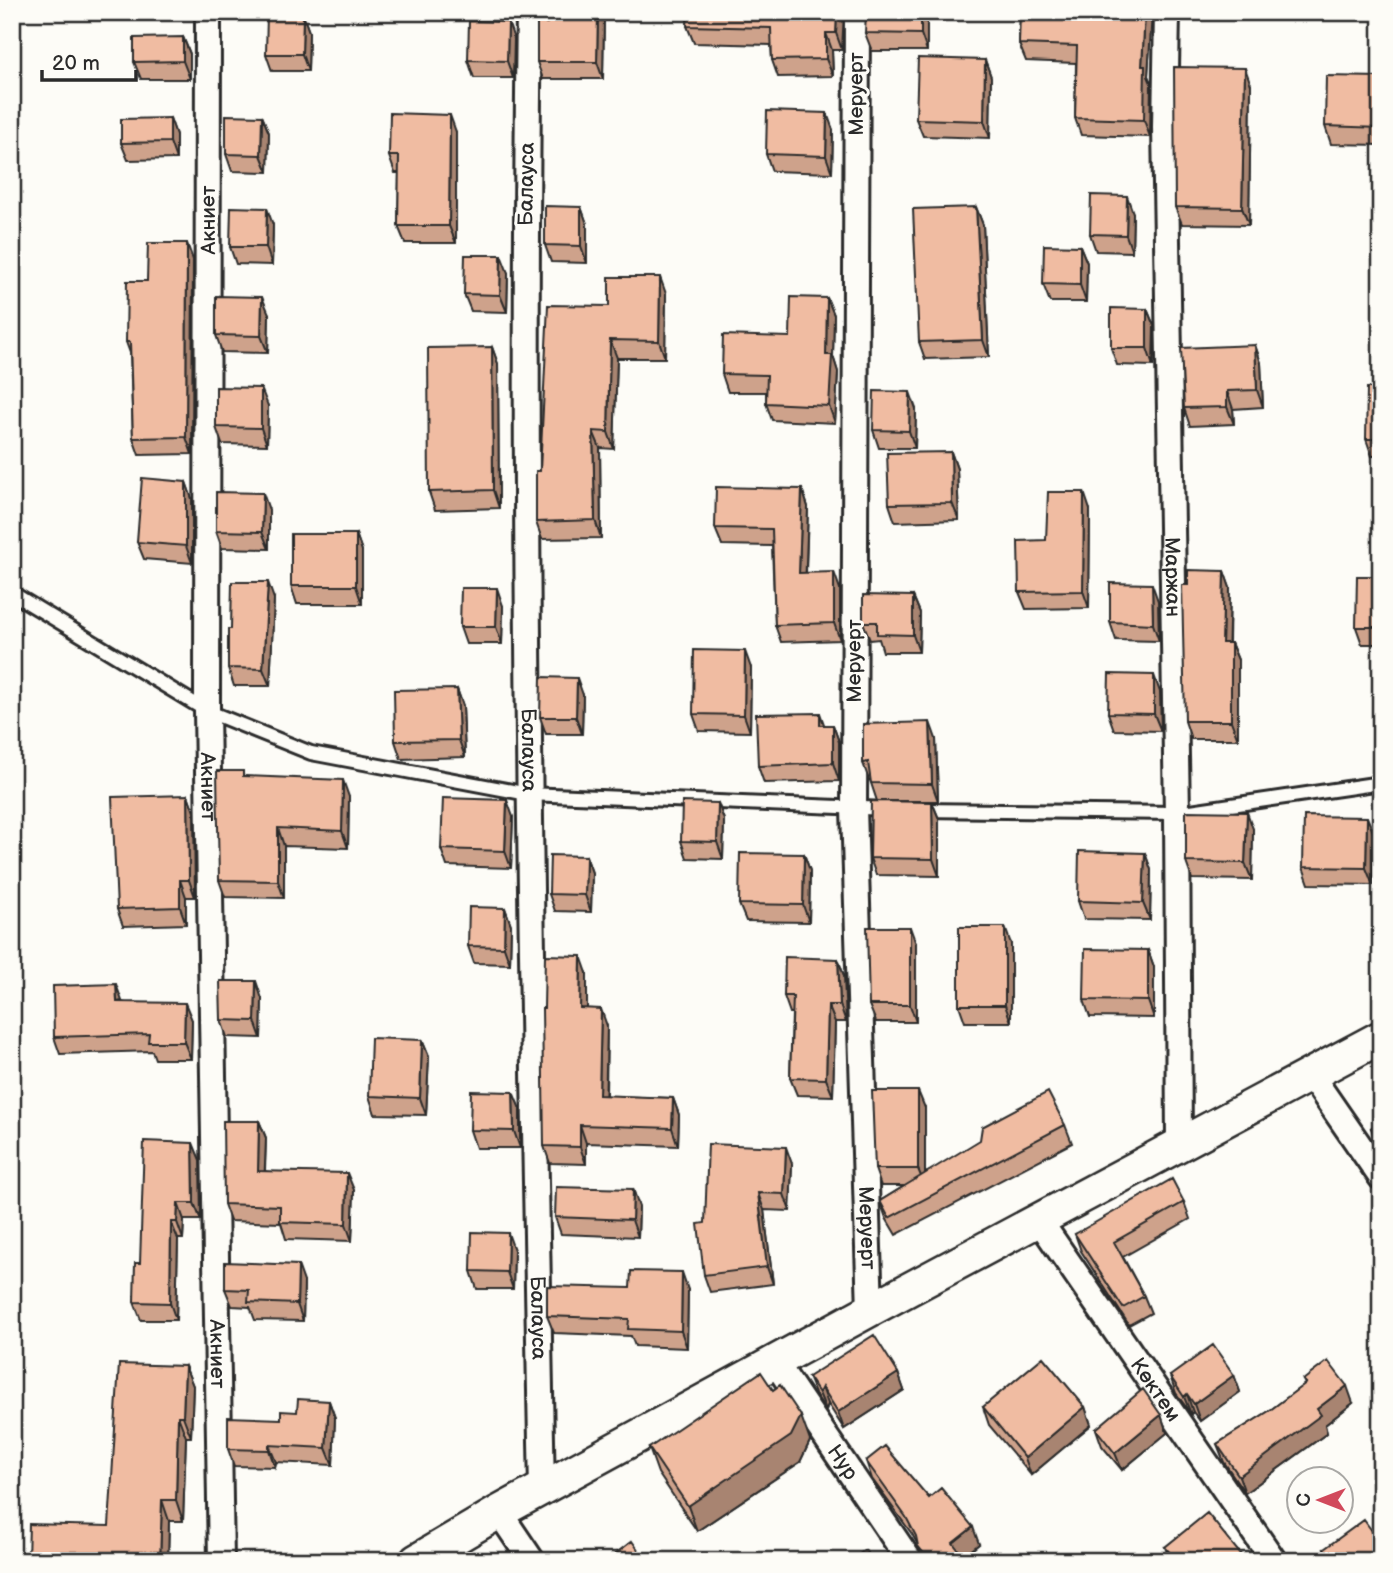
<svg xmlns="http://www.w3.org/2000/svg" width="1393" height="1573" viewBox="0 0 1393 1573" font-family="'Balsamiq Sans',sans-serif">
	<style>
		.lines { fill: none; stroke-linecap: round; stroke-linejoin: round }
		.service-casing { stroke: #2b2b2b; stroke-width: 18 }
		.minor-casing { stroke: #2b2b2b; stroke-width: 30 }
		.tertiary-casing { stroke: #2b2b2b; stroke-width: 37 }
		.service { stroke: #fdfcf7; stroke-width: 12 }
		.minor { stroke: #fdfcf7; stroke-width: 24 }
		.tertiary { stroke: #fdfcf7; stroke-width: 32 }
		.wall { fill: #cea28b; stroke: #2b2b2b; stroke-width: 2 }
		.shaded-wall { fill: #a88471; stroke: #2b2b2b; stroke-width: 2 }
		.building { fill: #f0bca2; stroke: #2b2b2b; stroke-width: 2 }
		.labels { text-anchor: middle; stroke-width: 6; stroke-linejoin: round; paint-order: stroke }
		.street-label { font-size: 21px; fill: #2b2b2b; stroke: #fdfcf7 }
	</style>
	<rect width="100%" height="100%" fill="#fdfcf7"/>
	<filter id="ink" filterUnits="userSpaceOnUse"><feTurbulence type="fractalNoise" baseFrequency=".0143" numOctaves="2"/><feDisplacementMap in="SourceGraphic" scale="14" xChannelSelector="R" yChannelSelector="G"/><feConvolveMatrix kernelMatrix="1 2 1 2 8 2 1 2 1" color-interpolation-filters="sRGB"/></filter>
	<g filter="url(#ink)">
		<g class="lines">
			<g class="service-casing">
				<path id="service" d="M 12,593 L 207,711 L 311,753 L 528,794 L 887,809
					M 919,810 L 1177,813 L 1381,783"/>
			</g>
			<g class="minor-casing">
				<g id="minor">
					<path id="s1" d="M 208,12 L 207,711 L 221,1561"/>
					<path id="s2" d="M 529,12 C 522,505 532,997 542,1490"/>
					<path id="s3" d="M 857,12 L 854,809 L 870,1310"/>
					<path id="s4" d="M 1167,12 L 1165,127 L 1177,813 L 1179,1144"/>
					<path d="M 1310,1074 L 1381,1177"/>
					<path id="s5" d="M 1039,1220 L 1274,1561"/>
					<path id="s6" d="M 775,1362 L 910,1561"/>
					<path d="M 499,1512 L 532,1561"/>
				</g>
			</g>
			<g class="tertiary-casing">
				<path id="tertiary" d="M 416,1561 L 499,1512 L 870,1310 L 1381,1037"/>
			</g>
			<use href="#service" class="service"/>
			<use href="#minor" class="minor"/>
			<use href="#tertiary" class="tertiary"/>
		</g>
		<path class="wall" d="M 547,12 L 603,12 L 604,16 L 603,79 L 543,79 L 537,62 L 547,23 Z
			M 688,12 L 844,12 L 842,50 L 832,50 L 833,76 L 778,77 L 772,60 L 771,45 L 694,43 L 687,26 Z
			M 927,12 L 927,51 L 872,51 L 865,33 Z
			M 1020,12 L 1152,12 L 1148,76 L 1151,83 L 1150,137 L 1081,135 L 1075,118 L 1076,63 L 1026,61 L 1019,44 Z
			M 303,15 L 309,32 L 308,71 L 272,71 L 266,54 Z
			M 183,37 L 190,54 L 190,79 L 141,79 L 134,62 Z
			M 514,39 L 513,78 L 474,78 L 468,60 Z
			M 985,60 L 991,77 L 990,138 L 923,136 L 916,119 Z
			M 1381,77 L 1381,145 L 1331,144 L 1325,126 Z
			M 1251,85 L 1249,225 L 1182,224 L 1175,207 Z
			M 262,116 L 269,133 L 268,172 L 232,171 L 226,154 Z
			M 170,118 L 176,135 L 176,159 L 128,160 L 121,143 Z
			M 833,130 L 832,173 L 772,171 L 766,154 Z
			M 456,132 L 456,243 L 405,243 L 398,226 L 399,173 L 395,173 L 389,156 Z
			M 581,207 L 587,224 L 587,263 L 551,262 L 545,245 Z
			M 976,207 L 983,225 L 989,357 L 925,359 L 919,342 Z
			M 1133,213 L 1132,252 L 1096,251 L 1090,234 Z
			M 273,225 L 272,265 L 236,264 L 230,247 Z
			M 1080,246 L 1087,263 L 1086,302 L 1050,302 L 1043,284 Z
			M 193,260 L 192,454 L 139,455 L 133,438 L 130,353 L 126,342 L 147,281 Z
			M 508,273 L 507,312 L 471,311 L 464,294 Z
			M 666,294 L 665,358 L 617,358 L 614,449 L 600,448 L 601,538 L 542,539 L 536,522 L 540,471 L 609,306 Z
			M 827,298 L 834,315 L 833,356 L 838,372 L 835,423 L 772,420 L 766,403 L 766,392 L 728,392 L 722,374 L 790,337 Z
			M 1147,309 L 1154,326 L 1153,366 L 1117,365 L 1111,348 Z
			M 269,314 L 268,353 L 222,352 L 216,335 Z
			M 1255,345 L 1261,363 L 1263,407 L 1233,409 L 1234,424 L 1190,426 L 1184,408 Z
			M 492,347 L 498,364 L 499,508 L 435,510 L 429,492 Z
			M 1381,388 L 1381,456 L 1372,456 L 1366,439 Z
			M 268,406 L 267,445 L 222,444 L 216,427 Z
			M 916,409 L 915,448 L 879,448 L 873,430 Z
			M 951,452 L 957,469 L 959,520 L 895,522 L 889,504 Z
			M 186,482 L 192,499 L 192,563 L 144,559 L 137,542 Z
			M 802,489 L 808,507 L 806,573 L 840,589 L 840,640 L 781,642 L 775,625 L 772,546 L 722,545 L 715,528 Z
			M 269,510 L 269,549 L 222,548 L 216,531 Z
			M 1090,510 L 1089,608 L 1026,609 L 1019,592 L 1046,540 Z
			M 356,534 L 362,551 L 362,604 L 297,604 L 291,586 Z
			M 1224,571 L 1230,588 L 1229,643 L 1231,643 L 1238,660 L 1238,739 L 1191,739 L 1185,721 L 1188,585 Z
			M 1381,576 L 1381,644 L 1362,644 L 1356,627 Z
			M 913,596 L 920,613 L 919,652 L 883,652 L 879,639 L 870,640 L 863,622 Z
			M 274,599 L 270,686 L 234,686 L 228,668 Z
			M 1158,601 L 1159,641 L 1116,640 L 1110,622 Z
			M 503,606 L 502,644 L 466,644 L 460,627 Z
			M 751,668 L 750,732 L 699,731 L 693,714 Z
			M 457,689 L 463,706 L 465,757 L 401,759 L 395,741 Z
			M 1160,692 L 1161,731 L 1114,730 L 1108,713 Z
			M 583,695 L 582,734 L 546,734 L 540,717 Z
			M 824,725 L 833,725 L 839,742 L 839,781 L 764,783 L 758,766 Z
			M 936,739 L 938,801 L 877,801 L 870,780 L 869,780 L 863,763 Z
			M 245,776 L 349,797 L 348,848 L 284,846 L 284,898 L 225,897 L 219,880 Z
			M 188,795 L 194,812 L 195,897 L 186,897 L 186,924 L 123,926 L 117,909 Z
			M 932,802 L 939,819 L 939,876 L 876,875 L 870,858 Z
			M 718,803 L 724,820 L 723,859 L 687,858 L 681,841 Z
			M 513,817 L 511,868 L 447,866 L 441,849 Z
			M 1253,829 L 1252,880 L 1192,879 L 1186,862 Z
			M 1374,834 L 1373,885 L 1309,884 L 1303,867 Z
			M 1145,853 L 1151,870 L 1150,920 L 1084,919 L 1078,901 Z
			M 804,854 L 810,871 L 809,922 L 746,921 L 739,904 Z
			M 586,856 L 592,873 L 591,912 L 555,911 L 549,894 Z
			M 505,908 L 511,925 L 510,964 L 474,963 L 468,946 Z
			M 916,944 L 916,1022 L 876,1022 L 869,1005 Z
			M 1011,944 L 1011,1022 L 965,1022 L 959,1005 Z
			M 1148,950 L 1154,967 L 1154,1018 L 1090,1017 L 1084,1000 Z
			M 838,959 L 844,976 L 846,1022 L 835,1022 L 833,1096 L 797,1095 L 790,1078 L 792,1013 L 790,1013 L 784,996 Z
			M 587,973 L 587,1008 L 607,1026 L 606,1096 L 673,1098 L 679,1115 L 678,1146 L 586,1143 L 586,1164 L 550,1163 L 544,1146 L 544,1008 Z
			M 262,999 L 261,1038 L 227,1037 L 221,1020 Z
			M 122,1002 L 192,1020 L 191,1059 L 155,1059 L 152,1051 L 60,1054 L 54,1037 Z
			M 422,1040 L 429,1057 L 426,1115 L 375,1114 L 369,1096 Z
			M 925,1108 L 925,1173 L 1065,1125 L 1072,1143 L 896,1235 L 886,1218 L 880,1201 L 904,1186 L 881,1186 L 875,1169 Z
			M 520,1109 L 520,1148 L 476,1148 L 470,1130 Z
			M 259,1121 L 266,1138 L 265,1171 L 354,1190 L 352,1241 L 286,1239 L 281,1223 L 230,1221 L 224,1204 Z
			M 1381,1121 L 1381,1150 L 1377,1145 L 1371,1128 Z
			M 200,1160 L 201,1220 L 184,1220 L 183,1239 L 178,1239 L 176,1320 L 141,1320 L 134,1302 L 140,1263 Z
			M 792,1164 L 790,1211 L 764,1210 L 773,1284 L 710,1292 L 704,1275 L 705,1223 Z
			M 633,1189 L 639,1207 L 638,1237 L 561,1234 L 555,1217 Z
			M 1184,1202 L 1190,1219 L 1123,1257 L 1144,1296 L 1151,1313 L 1129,1325 L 1081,1251 L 1075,1234 Z
			M 514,1250 L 513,1289 L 477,1289 L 471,1271 Z
			M 1381,1255 L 1381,1276 L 1375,1260 Z
			M 304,1282 L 303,1321 L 255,1320 L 250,1307 L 232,1306 L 225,1289 Z
			M 688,1290 L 687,1348 L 635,1346 L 631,1336 L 554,1333 L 547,1316 Z
			M 185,1366 L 193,1386 L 191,1437 L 186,1437 L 183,1521 L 169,1521 L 168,1561 L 28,1561 L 109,1526 Z
			M 898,1373 L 904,1390 L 844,1429 L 828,1404 L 826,1410 L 815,1394 L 808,1377 Z
			M 1234,1375 L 1240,1392 L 1200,1421 L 1193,1412 L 1191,1414 L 1176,1393 L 1170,1376 Z
			M 1303,1380 L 1353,1403 L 1325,1425 L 1327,1433 L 1245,1493 L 1224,1462 L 1217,1444 L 1269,1411 L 1305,1384 Z
			M 329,1401 L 335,1418 L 333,1465 L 276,1462 L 275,1467 L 234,1466 L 228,1449 L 281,1419 Z
			M 983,1407 L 1085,1407 L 1091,1425 L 1031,1475 L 989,1425 Z
			M 1161,1415 L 1167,1433 L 1122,1470 L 1102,1446 L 1096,1429 Z
			M 810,1441 L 800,1462 L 697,1531 L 658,1473 L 649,1448 Z
			M 866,1461 L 929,1498 L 979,1544 L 963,1557 L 967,1561 L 923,1561 L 918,1545 L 912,1534 L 872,1479 Z
			M 1165,1547 L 1246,1561 L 1170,1561 Z
			M 1324,1549 L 1381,1561 L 1328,1561 Z"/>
		<path class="shaded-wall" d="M 598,12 L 603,12 L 604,16 L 603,79 L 597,62 Z
			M 837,12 L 844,12 L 842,50 L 836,33 Z
			M 921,12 L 927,12 L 927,51 L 921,34 Z
			M 1145,12 L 1152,12 L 1148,76 L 1151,83 L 1150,137 L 1144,120 L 1142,66 Z
			M 303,15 L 309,32 L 308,71 L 302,54 Z
			M 508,22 L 514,39 L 513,78 L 507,61 Z
			M 826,33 L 832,50 L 833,76 L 826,59 Z
			M 183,37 L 190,54 L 190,79 L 183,61 Z
			M 985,60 L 991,77 L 990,138 L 984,121 Z
			M 1245,68 L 1251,85 L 1249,225 L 1242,208 Z
			M 827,113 L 833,130 L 832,173 L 826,156 Z
			M 450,115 L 456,132 L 456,243 L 449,226 Z
			M 262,116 L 269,133 L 268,172 L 261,155 Z
			M 170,118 L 176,135 L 176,159 L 170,142 Z
			M 1127,196 L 1133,213 L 1132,252 L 1126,235 Z
			M 581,207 L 587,224 L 587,263 L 581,246 Z
			M 976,207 L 983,225 L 989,357 L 983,340 Z
			M 267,208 L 273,225 L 272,265 L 266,247 Z
			M 187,243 L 193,260 L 192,454 L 186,437 Z
			M 1080,246 L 1087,263 L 1086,302 L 1080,285 Z
			M 501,255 L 508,273 L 507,312 L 500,295 Z
			M 660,277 L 666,294 L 665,358 L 659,341 Z
			M 262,297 L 269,314 L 268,353 L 261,336 Z
			M 827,298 L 834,315 L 833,356 L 838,372 L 835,423 L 829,406 L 826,355 Z
			M 1147,309 L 1154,326 L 1153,366 L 1147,348 Z
			M 610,340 L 617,358 L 614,449 L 608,432 Z
			M 1255,345 L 1261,363 L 1263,407 L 1257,390 Z
			M 492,347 L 498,364 L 499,508 L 493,490 Z
			M 261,388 L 268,406 L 267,445 L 261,428 Z
			M 1227,391 L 1233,409 L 1234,424 L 1227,407 Z
			M 910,392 L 916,409 L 915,448 L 909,431 Z
			M 593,431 L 600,448 L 601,538 L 595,520 Z
			M 951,452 L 957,469 L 959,520 L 952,503 Z
			M 186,482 L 192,499 L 192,563 L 186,546 Z
			M 802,489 L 808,507 L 805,590 L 799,573 Z
			M 1084,492 L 1090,510 L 1089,608 L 1083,591 Z
			M 263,493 L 269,510 L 269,549 L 262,532 Z
			M 356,534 L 362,551 L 362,604 L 356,586 Z
			M 1224,571 L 1230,588 L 1228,660 L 1222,643 Z
			M 834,572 L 840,589 L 840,640 L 834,623 Z
			M 268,582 L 274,599 L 270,686 L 263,669 Z
			M 1152,584 L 1158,601 L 1159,641 L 1153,624 Z
			M 497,588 L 503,606 L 502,644 L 496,627 Z
			M 913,596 L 920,613 L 919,652 L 913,635 Z
			M 1231,643 L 1238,660 L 1238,739 L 1231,721 Z
			M 745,651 L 751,668 L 750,732 L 744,715 Z
			M 1154,675 L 1160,692 L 1161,731 L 1154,714 Z
			M 577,678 L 583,695 L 582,734 L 576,717 Z
			M 457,689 L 463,706 L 465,757 L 459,740 Z
			M 820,713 L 826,730 L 820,725 Z
			M 930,722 L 936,739 L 938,801 L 932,784 Z
			M 833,725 L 839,742 L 839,781 L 833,763 Z
			M 343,780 L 349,797 L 348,848 L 342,831 Z
			M 188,795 L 194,812 L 195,897 L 189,880 Z
			M 507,800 L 513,817 L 511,868 L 505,851 Z
			M 932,802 L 939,819 L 939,876 L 933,859 Z
			M 718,803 L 724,820 L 723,859 L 717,842 Z
			M 1247,812 L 1253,829 L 1252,880 L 1245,863 Z
			M 1367,817 L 1374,834 L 1373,885 L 1366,868 Z
			M 278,828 L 284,846 L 284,898 L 278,881 Z
			M 1145,853 L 1151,870 L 1150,920 L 1143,903 Z
			M 804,854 L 810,871 L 809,922 L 803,905 Z
			M 586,856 L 592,873 L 591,912 L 585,895 Z
			M 180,880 L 186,897 L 186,924 L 180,907 Z
			M 505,908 L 511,925 L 510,964 L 504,947 Z
			M 910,927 L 916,944 L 916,1022 L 910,1005 Z
			M 1005,927 L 1011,944 L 1011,1022 L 1005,1005 Z
			M 1148,950 L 1154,967 L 1154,1018 L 1148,1001 Z
			M 581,956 L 587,973 L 587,1025 L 580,1008 Z
			M 838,959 L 844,976 L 846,1022 L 840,1005 Z
			M 256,981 L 262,999 L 261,1038 L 255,1021 Z
			M 116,984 L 122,1001 L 117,1002 Z
			M 185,1003 L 192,1020 L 191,1059 L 184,1042 Z
			M 828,1005 L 835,1022 L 833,1096 L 826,1079 Z
			M 601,1009 L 607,1026 L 605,1112 L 599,1095 Z
			M 422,1040 L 429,1057 L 426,1115 L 420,1098 Z
			M 918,1091 L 925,1108 L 925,1186 L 918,1169 Z
			M 513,1092 L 520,1109 L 520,1148 L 514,1131 Z
			M 673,1098 L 679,1115 L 678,1146 L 672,1128 Z
			M 259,1121 L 266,1138 L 264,1188 L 258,1171 Z
			M 580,1125 L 586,1143 L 586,1164 L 580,1147 Z
			M 193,1143 L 200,1160 L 201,1220 L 194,1203 Z
			M 786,1147 L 792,1164 L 790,1211 L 784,1194 Z
			M 347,1173 L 354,1190 L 352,1241 L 346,1224 Z
			M 633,1189 L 639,1207 L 638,1237 L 632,1220 Z
			M 758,1193 L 764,1210 L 773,1284 L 767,1267 Z
			M 178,1203 L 184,1220 L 183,1239 L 177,1222 Z
			M 171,1222 L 178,1239 L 176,1320 L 170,1303 Z
			M 508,1233 L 514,1250 L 513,1289 L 507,1272 Z
			M 298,1265 L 304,1282 L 303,1321 L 297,1304 Z
			M 682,1272 L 688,1290 L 687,1348 L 681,1331 Z
			M 185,1366 L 193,1386 L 191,1437 L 183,1416 Z
			M 898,1373 L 904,1390 L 844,1429 L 838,1412 Z
			M 1234,1375 L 1240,1392 L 1200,1421 L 1194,1404 Z
			M 1347,1386 L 1353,1403 L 1325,1425 L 1327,1433 L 1245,1493 L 1239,1476 L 1317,1409 Z
			M 822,1387 L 828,1404 L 826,1410 L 819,1393 Z
			M 1187,1394 L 1193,1412 L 1191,1414 L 1184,1397 Z
			M 329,1401 L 335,1418 L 333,1465 L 326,1448 Z
			M 1085,1407 L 1091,1425 L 1031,1475 L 1025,1458 Z
			M 1161,1415 L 1167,1433 L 1122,1470 L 1115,1453 Z
			M 178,1416 L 186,1437 L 183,1521 L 176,1500 Z
			M 801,1416 L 810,1441 L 800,1462 L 697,1531 L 688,1506 Z
			M 269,1445 L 276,1462 L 275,1467 L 269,1450 Z
			M 162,1500 L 169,1521 L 168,1561 L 160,1561 Z
			M 973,1527 L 979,1544 L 959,1560 L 953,1543 Z
			M 1381,1553 L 1381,1561 L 1376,1561 L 1374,1557 Z"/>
		<path class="building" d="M 547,12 L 598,12 L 597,62 L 537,62 L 537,23 L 547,23 Z
			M 688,12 L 837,12 L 836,33 L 826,33 L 826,59 L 772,60 L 771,28 L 687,26 Z
			M 866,12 L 921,12 L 921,34 L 865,33 Z
			M 1020,12 L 1145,12 L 1142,66 L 1145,66 L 1144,120 L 1075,118 L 1077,46 L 1019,44 Z
			M 267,14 L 303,15 L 302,54 L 266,54 Z
			M 469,21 L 508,22 L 507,61 L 468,60 Z
			M 183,37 L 183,61 L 134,62 L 134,38 Z
			M 918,58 L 985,60 L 984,121 L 916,119 Z
			M 1174,67 L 1245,68 L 1242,208 L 1175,207 Z
			M 1326,76 L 1381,77 L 1381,128 L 1325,126 Z
			M 767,111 L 827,113 L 826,156 L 766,154 Z
			M 390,113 L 450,115 L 449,226 L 398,226 L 399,156 L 389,156 Z
			M 226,115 L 262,116 L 261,155 L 226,154 Z
			M 170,118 L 170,142 L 121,143 L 121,119 Z
			M 1091,195 L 1127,196 L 1126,235 L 1090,234 Z
			M 545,206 L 581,207 L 581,246 L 545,245 Z
			M 231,207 L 267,208 L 266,247 L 230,247 Z
			M 976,207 L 983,340 L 919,342 L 913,209 Z
			M 148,243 L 187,243 L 186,437 L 133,438 L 130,342 L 126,342 L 127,281 L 147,281 Z
			M 1044,245 L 1080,246 L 1080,285 L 1043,284 Z
			M 465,255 L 501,255 L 500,295 L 464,294 Z
			M 609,277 L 660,277 L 659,341 L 610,340 L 608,432 L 593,431 L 595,520 L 536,522 L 536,471 L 540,471 L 548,305 L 609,306 Z
			M 216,296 L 262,297 L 261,336 L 216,335 Z
			M 791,297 L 827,298 L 826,355 L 832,355 L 829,406 L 766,403 L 767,375 L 722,374 L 723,335 L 790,337 Z
			M 1111,308 L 1147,309 L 1147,348 L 1111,348 Z
			M 1255,345 L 1257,390 L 1227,391 L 1227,407 L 1184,408 L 1181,348 Z
			M 492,347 L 493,490 L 429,492 L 428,348 Z
			M 216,387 L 261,388 L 261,428 L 216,427 Z
			M 1367,388 L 1381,388 L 1381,439 L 1366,439 Z
			M 874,391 L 910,392 L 909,431 L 873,430 Z
			M 951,452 L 952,503 L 889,504 L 887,453 Z
			M 142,478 L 186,482 L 186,546 L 137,542 Z
			M 716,487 L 802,489 L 799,573 L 834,572 L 834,623 L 775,625 L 772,529 L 715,528 Z
			M 216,492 L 263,493 L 262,532 L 216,531 Z
			M 1048,492 L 1084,492 L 1083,591 L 1019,592 L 1018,541 L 1046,540 Z
			M 291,534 L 356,534 L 356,586 L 291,586 Z
			M 1188,570 L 1224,571 L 1222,643 L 1231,643 L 1231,721 L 1185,721 L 1182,585 L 1188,585 Z
			M 1357,576 L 1381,576 L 1381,627 L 1356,627 Z
			M 232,582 L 268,582 L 263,669 L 228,668 L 228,629 L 231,629 Z
			M 1110,583 L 1152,584 L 1153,624 L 1110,622 Z
			M 461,588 L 497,588 L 496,627 L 460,627 Z
			M 863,595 L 913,596 L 913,635 L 877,634 L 877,622 L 863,622 Z
			M 694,650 L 745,651 L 744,715 L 693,714 Z
			M 1109,674 L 1154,675 L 1154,714 L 1108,713 Z
			M 541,677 L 577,678 L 576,717 L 540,717 Z
			M 457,689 L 459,740 L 395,741 L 394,690 Z
			M 820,713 L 820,725 L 833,725 L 833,763 L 758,766 L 756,714 Z
			M 930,722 L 932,784 L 871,783 L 868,762 L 863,763 L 863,724 Z
			M 217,771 L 243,771 L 243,776 L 343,780 L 342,831 L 278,828 L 278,881 L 219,880 Z
			M 188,795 L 189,880 L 180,880 L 180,907 L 117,909 L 112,797 Z
			M 443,798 L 507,800 L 505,851 L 441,849 Z
			M 871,801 L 932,802 L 933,859 L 870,858 Z
			M 682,802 L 718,803 L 717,842 L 681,841 Z
			M 1186,811 L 1247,812 L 1245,863 L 1186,862 Z
			M 1304,816 L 1367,817 L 1366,868 L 1303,867 Z
			M 1079,851 L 1145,853 L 1143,903 L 1078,901 Z
			M 740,853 L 804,854 L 803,905 L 739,904 Z
			M 550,855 L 586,856 L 585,895 L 549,894 Z
			M 469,907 L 505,908 L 504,947 L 468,946 Z
			M 867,927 L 910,927 L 910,1005 L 869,1005 Z
			M 959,927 L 1005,927 L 1005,1005 L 959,1005 Z
			M 1085,949 L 1148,950 L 1148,1001 L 1084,1000 Z
			M 545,955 L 581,956 L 580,1008 L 601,1009 L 599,1095 L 673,1098 L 672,1128 L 580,1125 L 580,1147 L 544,1146 L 542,1008 L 544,1008 Z
			M 785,957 L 838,959 L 840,1005 L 828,1005 L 826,1079 L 790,1078 L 793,996 L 784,996 Z
			M 220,981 L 256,981 L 255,1021 L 221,1020 Z
			M 116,984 L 117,1002 L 185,1003 L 184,1042 L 148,1042 L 149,1034 L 54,1037 L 53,986 Z
			M 371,1038 L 422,1040 L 420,1098 L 369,1096 Z
			M 471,1091 L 513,1092 L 514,1131 L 470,1130 Z
			M 872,1091 L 918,1091 L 918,1169 L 875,1169 Z
			M 1048,1092 L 1065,1125 L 889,1218 L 880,1201 L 980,1140 L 982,1127 Z
			M 223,1121 L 259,1121 L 258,1171 L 347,1173 L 346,1224 L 280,1222 L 280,1206 L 224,1204 Z
			M 1381,1121 L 1381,1140 L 1371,1128 Z
			M 144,1141 L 193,1143 L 194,1203 L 178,1203 L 177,1222 L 171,1222 L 170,1303 L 134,1302 L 135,1263 L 140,1263 Z
			M 708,1144 L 786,1147 L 784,1194 L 758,1193 L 767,1267 L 704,1275 L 698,1224 L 705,1223 Z
			M 1172,1179 L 1184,1202 L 1114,1242 L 1144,1296 L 1123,1308 L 1075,1234 Z
			M 556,1187 L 633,1189 L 632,1220 L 555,1217 Z
			M 472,1232 L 508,1233 L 507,1272 L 471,1271 Z
			M 1381,1255 L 1381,1268 L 1375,1260 Z
			M 225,1262 L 298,1265 L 297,1304 L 248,1302 L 249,1290 L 225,1289 Z
			M 631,1271 L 682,1272 L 681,1331 L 628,1329 L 629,1319 L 547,1316 L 547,1286 L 630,1288 Z
			M 874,1335 L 898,1373 L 838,1412 L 822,1387 L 819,1393 L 808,1377 Z
			M 1213,1345 L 1234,1375 L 1194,1404 L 1187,1394 L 1184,1397 L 1170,1376 Z
			M 1043,1357 L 1085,1407 L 1025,1458 L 983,1407 Z
			M 1328,1361 L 1347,1386 L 1317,1409 L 1321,1415 L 1239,1476 L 1217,1444 L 1269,1411 L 1306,1383 L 1303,1380 Z
			M 119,1364 L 185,1366 L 183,1416 L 178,1416 L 176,1500 L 162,1500 L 160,1561 L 28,1561 L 29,1524 L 109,1526 Z
			M 761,1372 L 773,1390 L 780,1385 L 801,1416 L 791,1436 L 688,1506 L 649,1448 Z
			M 1143,1389 L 1161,1415 L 1115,1453 L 1096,1429 Z
			M 298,1399 L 329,1401 L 326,1448 L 269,1445 L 269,1450 L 228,1449 L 228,1417 L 281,1419 L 281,1411 L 297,1412 Z
			M 885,1446 L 929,1498 L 941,1488 L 973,1527 L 953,1543 L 967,1561 L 930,1561 L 918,1546 L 916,1536 L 906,1517 L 866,1461 Z
			M 1207,1513 L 1246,1561 L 1177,1561 L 1165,1547 Z
			M 1364,1520 L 1381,1543 L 1381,1553 L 1374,1557 L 1377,1561 L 1333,1561 L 1324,1549 Z
			M 632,1541 L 646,1561 L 606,1561 Z
			M 865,1550 L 873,1561 L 850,1561 Z"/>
	</g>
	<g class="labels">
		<g class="street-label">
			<text transform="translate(856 94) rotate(-90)" y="7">Меруерт</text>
			<text transform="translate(526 184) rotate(-89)" y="7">Балауса</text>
			<text transform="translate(208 220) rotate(-90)" y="7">Акниет</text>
			<text dy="7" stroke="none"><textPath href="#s4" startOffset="565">Маржан</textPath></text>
			<text transform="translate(854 661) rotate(-90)" y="7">Меруерт</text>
			<text dy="7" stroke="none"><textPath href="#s2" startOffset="738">Балауса</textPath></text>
			<text dy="7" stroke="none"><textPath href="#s1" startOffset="775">Акниет</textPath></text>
			<text dy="7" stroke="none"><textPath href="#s3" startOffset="1216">Меруерт</textPath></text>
			<text dy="7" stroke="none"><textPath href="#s2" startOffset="1306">Балауса</textPath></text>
			<text dy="7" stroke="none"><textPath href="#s1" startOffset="1342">Акниет</textPath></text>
			<text dy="7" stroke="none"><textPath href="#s5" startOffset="206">Көктем</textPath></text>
			<text dy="7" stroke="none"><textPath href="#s6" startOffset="121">Нур</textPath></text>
		</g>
	</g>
	<rect width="1393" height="1573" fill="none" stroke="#fdfcf7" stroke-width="42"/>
	<rect x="21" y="21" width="1351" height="1531" fill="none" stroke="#2b2b2b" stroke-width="2.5" filter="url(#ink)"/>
	<g transform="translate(1320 1500) rotate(270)"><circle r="33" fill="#fdfcf7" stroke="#a9a8a5" stroke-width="2"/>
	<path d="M0-5L12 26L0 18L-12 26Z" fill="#d1495b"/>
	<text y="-10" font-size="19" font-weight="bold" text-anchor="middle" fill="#2b2b2b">С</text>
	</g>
	<path d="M42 70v10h94v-10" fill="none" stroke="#2b2b2b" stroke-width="3.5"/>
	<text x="52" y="70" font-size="21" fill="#2b2b2b" stroke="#fdfcf7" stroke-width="5" paint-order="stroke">20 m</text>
</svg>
